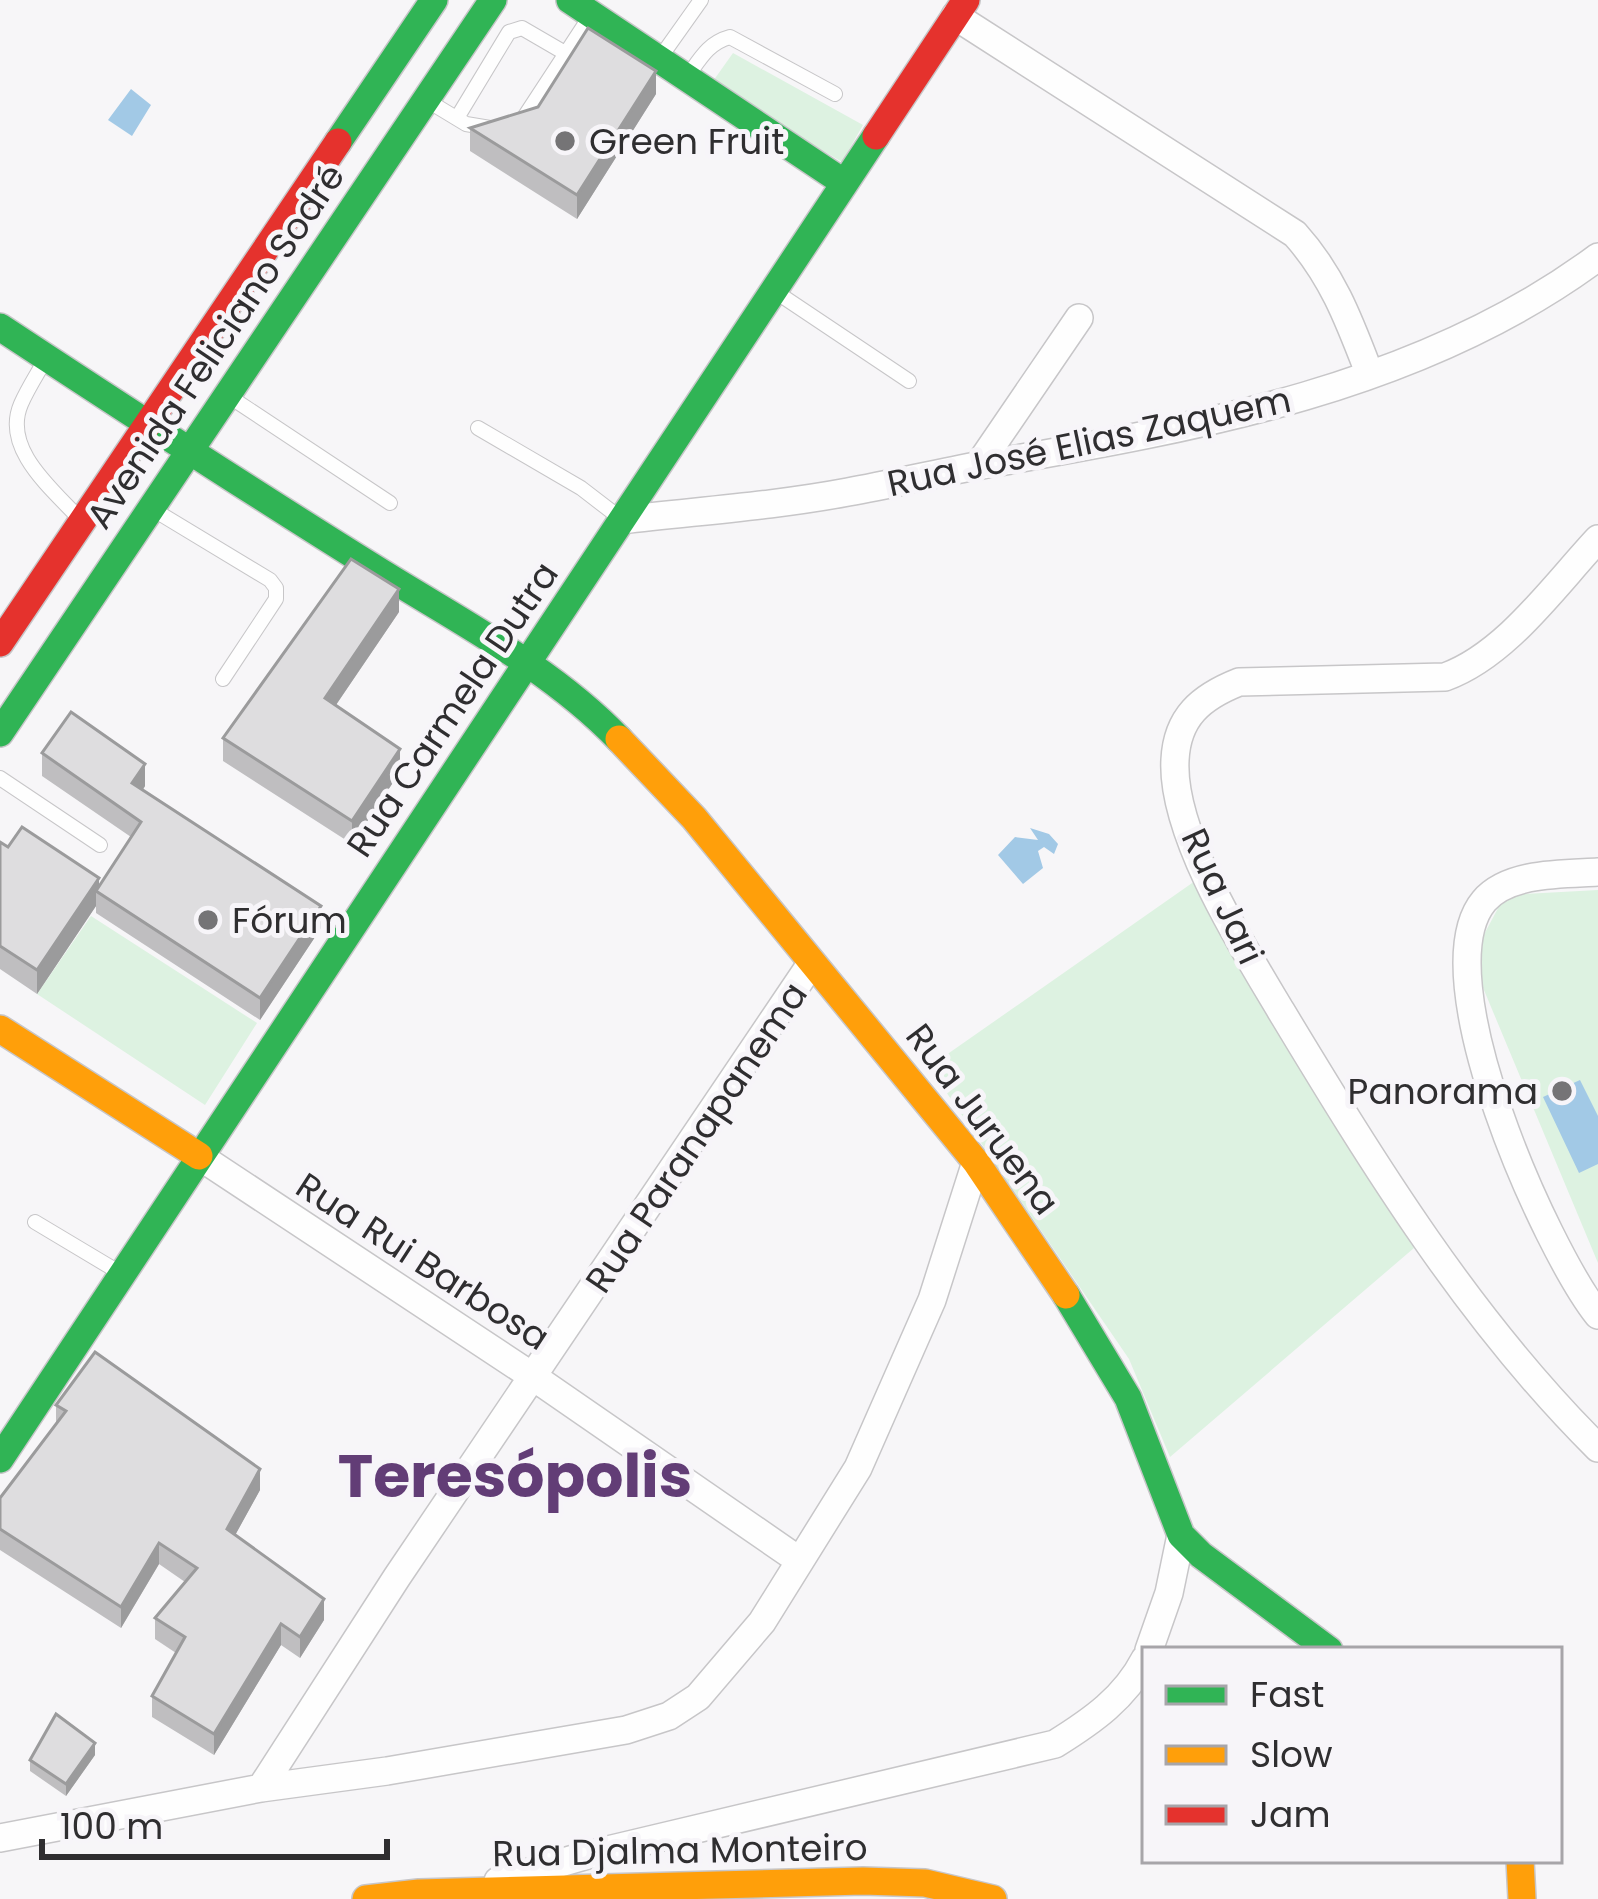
<svg xmlns="http://www.w3.org/2000/svg" width="1598" height="1899" viewBox="0 0 1598 1899" font-family="Poppins,sans-serif">
	<style>
		.green { fill: #ddf2e1 }
		.water { fill: #a2c9e6 }
		.lines { fill: none; stroke-linecap: round; stroke-linejoin: round }
		.lane-casing { stroke: #c7c6c8; stroke-width: 16 }
		.street-casing { stroke: #c7c6c8; stroke-width: 30 }
		.fast-casing { stroke: #c7c6c8; stroke-width: 30 }
		.slow-casing { stroke: #c7c6c8; stroke-width: 30 }
		.jam-casing { stroke: #c7c6c8; stroke-width: 30 }
		.lane { stroke: #fefefe; stroke-width: 14 }
		.street { stroke: #fefefe; stroke-width: 27 }
		.fast { stroke: #30b455; stroke-width: 27 }
		.slow { stroke: #ff9f0a; stroke-width: 27 }
		.jam { stroke: #e5322d; stroke-width: 27 }
		.wall { fill: #bfbec0 }
		.shaded-wall { fill: #9b9b9c }
		.building { fill: #dedddf; stroke: #9b9b9c; stroke-width: 3 }
		.poi-dot { fill: #757476; stroke: #f7f5f9; stroke-width: 4.5 }
		.labels { text-anchor: middle; stroke-width: 10; stroke-linejoin: round; paint-order: stroke }
		.poi-label { font-size: 36px; fill: #2f2e30; stroke: #f7f5f9; text-anchor: start }
		.street-label { font-size: 36px; fill: #2f2e30; stroke: #f7f5f9 }
		.town-label { font-size: 60px; font-weight: bold; fill: #623d76; stroke: #f7f5f9 }
	</style>
	<rect width="100%" height="100%" fill="#f7f6f8"/>
	<path class="green" d="M 733,53 L 863,125 L 842,162 L 711,84 Z
		M 1195,881 L 1414,1248 L 1170,1457 L 1129,1359 L 929,1067 Z
		M 1598,890 L 1598,1263 L 1471,959 L 1505,895 Z
		M 91,916 L 257,1023 L 205,1105 L 37,994 Z"/>
	<path class="water" d="M 131,89 L 151,105 L 132,136 L 108,120 Z
		M 1030,828 L 1049,834 L 1058,844 L 1054,854 L 1044,847 L 1038,851 L 1043,868 L 1023,884 L 998,855 L 1015,837 L 1038,840 Z
		M 1580,1080 L 1598,1116 L 1598,1164 L 1579,1173 L 1543,1097 Z"/>
	<g class="lines">
		<g class="lane-casing">
			<path id="lane" d="M 662,55 L 701,0
				M 687,77 C 700,59 708,43 730,37 L 835,94
				M 428,101 L 466,124 L 496,129
				M 457,118 L 509,32 L 522,28 L 565,53
				M 521,122 L 591,15
				M 779,294 L 909,381
				M 44,362 C 36,376 27,390 21,404 C 2,448 51,488 77,516
				M 230,397 L 390,503
				M 478,428 L 581,488 L 620,518
				M 154,510 L 270,580 L 276,588 L 276,599 L 223,679
				M 0,778 L 100,845
				M 35,1222 L 117,1271"/>
		</g>
		<g class="street-casing">
			<path id="street" d="M 955,16 L 1295,234 C 1333,276 1350,323 1370,375
				M 978,466 L 1079,318
				M 622,520 C 697,511 774,506 848,492 C 893,484 937,473 982,465 C 1194,428 1421,389 1598,257
				M 1598,539 C 1554,586 1506,655 1445,677 L 1239,682 C 1201,697 1177,717 1175,760 C 1171,834 1244,949 1281,1011 C 1374,1165 1469,1320 1598,1448
				M 1598,872 C 1564,874 1508,872 1484,901 C 1422,975 1546,1249 1598,1315
				M 199,1156 L 535,1378 L 800,1561
				M 1149,1650 L 1169,1593 L 1181,1535
				M 261,1788 L 397,1577 L 811,964
				M 0,1838 L 261,1788 L 387,1771 L 626,1730 L 669,1716 L 698,1697 L 762,1622 L 858,1468 L 932,1300 L 976,1162
				M 498,1881 L 591,1854 L 1055,1744 C 1092,1721 1125,1698 1145,1659"/>
		</g>
		<g class="fast-casing">
			<path id="fast" d="M 570,0 L 843,182
				M 338,142 L 434,0
				M 0,327 C 123,408 246,488 371,566 C 455,619 550,667 619,739
				M 0,733 L 493,0
				M 1066,1295 L 1128,1398 L 1181,1535 L 1201,1555 L 1329,1650
				M 0,1459 L 876,136"/>
		</g>
		<g class="slow-casing">
			<path id="slow" d="M 619,739 L 694,818 L 976,1162 L 1066,1295
				M 0,1029 L 199,1156
				M 1520,1860 L 1522,1899
				M 366,1899 L 419,1893 L 863,1881 L 925,1883 L 993,1899"/>
		</g>
		<g class="jam-casing">
			<path id="jam" d="M 876,136 L 966,0
				M 0,643 L 338,142"/>
		</g>
		<use href="#lane" class="lane"/>
		<use href="#street" class="street"/>
		<use href="#fast" class="fast"/>
		<use href="#slow" class="slow"/>
		<use href="#jam" class="jam"/>
	</g>
	<path class="wall" d="M 656,94 L 577,219 L 470,151 L 470,128 Z
		M 399,612 L 336,705 L 400,772 L 352,844 L 223,761 L 223,738 Z
		M 42,753 L 145,786 L 143,790 L 321,928 L 260,1020 L 96,913 L 96,906 L 37,994 L 0,969 L 0,842 L 8,847 L 99,886 L 131,837 L 42,776 Z
		M 56,1405 L 260,1490 L 235,1535 L 324,1620 L 300,1658 L 281,1645 L 214,1755 L 152,1717 L 152,1696 L 176,1653 L 155,1639 L 155,1618 L 185,1582 L 159,1564 L 121,1628 L 0,1550 L 0,1498 L 56,1425 Z
		M 95,1755 L 66,1796 L 30,1771 L 30,1760 Z"/>
	<path class="shaded-wall" d="M 656,71 L 656,94 L 577,219 L 577,195 Z
		M 399,589 L 399,612 L 325,721 L 325,698 Z
		M 400,749 L 400,772 L 352,844 L 352,821 Z
		M 145,764 L 145,786 L 132,805 L 132,783 Z
		M 99,878 L 99,893 L 96,891 L 96,906 L 37,994 L 37,970 Z
		M 321,906 L 321,928 L 260,1020 L 260,998 Z
		M 260,1469 L 260,1490 L 227,1550 L 227,1529 Z
		M 159,1543 L 159,1564 L 121,1628 L 121,1607 Z
		M 324,1599 L 324,1620 L 300,1658 L 300,1637 Z
		M 281,1624 L 281,1645 L 214,1755 L 214,1734 Z
		M 95,1743 L 95,1755 L 66,1796 L 66,1784 Z"/>
	<path class="building" d="M 588,28 L 656,71 L 577,195 L 470,128 L 538,107 Z
		M 351,559 L 399,589 L 325,698 L 400,749 L 352,821 L 223,738 Z
		M 71,712 L 145,764 L 132,783 L 321,906 L 260,998 L 96,891 L 141,822 L 42,753 Z
		M 22,827 L 99,878 L 37,970 L 0,946 L 0,842 L 8,847 Z
		M 95,1352 L 260,1469 L 227,1529 L 324,1599 L 300,1637 L 281,1624 L 214,1734 L 152,1696 L 185,1637 L 155,1618 L 197,1568 L 159,1543 L 121,1607 L 0,1529 L 0,1498 L 66,1411 L 56,1405 Z
		M 56,1714 L 95,1743 L 66,1784 L 30,1760 Z"/>
	<g class="poi-dot">
		<circle cx="565" cy="141" r="12"/>
		<circle cx="208" cy="920" r="12"/>
		<circle cx="1562" cy="1091" r="12"/>
	</g>
	<g class="labels">
		<g class="poi-label">
			<text x="589" y="154">Green Fruit</text>
			<text x="232" y="933">Fórum</text>
			<text x="1538" y="1104" text-anchor="end">Panorama</text>
		</g>
		<g class="street-label">
			<text transform="translate(215 346) rotate(-56)" y="13">Avenida Feliciano Sodré</text>
			<text transform="translate(1089 441) rotate(-12)" y="13">Rua José Elias Zaquem</text>
			<text transform="translate(452 709) rotate(-56)" y="13">Rua Carmela Dutra</text>
			<text transform="translate(1223 896) rotate(65)" y="13">Rua Jari</text>
			<text transform="translate(983 1119) rotate(53)" y="13">Rua Juruena</text>
			<text transform="translate(696 1137) rotate(-56)" y="13">Rua Paranapanema</text>
			<text transform="translate(423 1261) rotate(33)" y="13">Rua Rui Barbosa</text>
			<text transform="translate(680 1850) rotate(-1)" y="13">Rua Djalma Monteiro</text>
		</g>
		<g class="town-label">
			<text x="515" y="1497">Teresópolis</text>
		</g>
	</g>
	<rect x="1142" y="1647" width="420" height="216" fill="#f7f5f9" stroke="#a7a5a9" stroke-width="3"/>
	<rect x="1166" y="1686" width="60" height="18" fill="#30b455" stroke="#a7a5a9" stroke-width="3"/>
	<text x="1250" y="1707" font-size="36" fill="#2f2e30">Fast</text>
	<rect x="1166" y="1746" width="60" height="18" fill="#ff9f0a" stroke="#a7a5a9" stroke-width="3"/>
	<text x="1250" y="1767" font-size="36" fill="#2f2e30">Slow</text>
	<rect x="1166" y="1806" width="60" height="18" fill="#e5322d" stroke="#a7a5a9" stroke-width="3"/>
	<text x="1250" y="1827" font-size="36" fill="#2f2e30">Jam</text>
	<path d="M42 1839v18h345v-18" fill="none" stroke="#2f2e30" stroke-width="6"/>
	<text x="60" y="1839" font-size="36" fill="#2f2e30" stroke="#f7f5f9" stroke-width="9" paint-order="stroke">100 m</text>
</svg>
